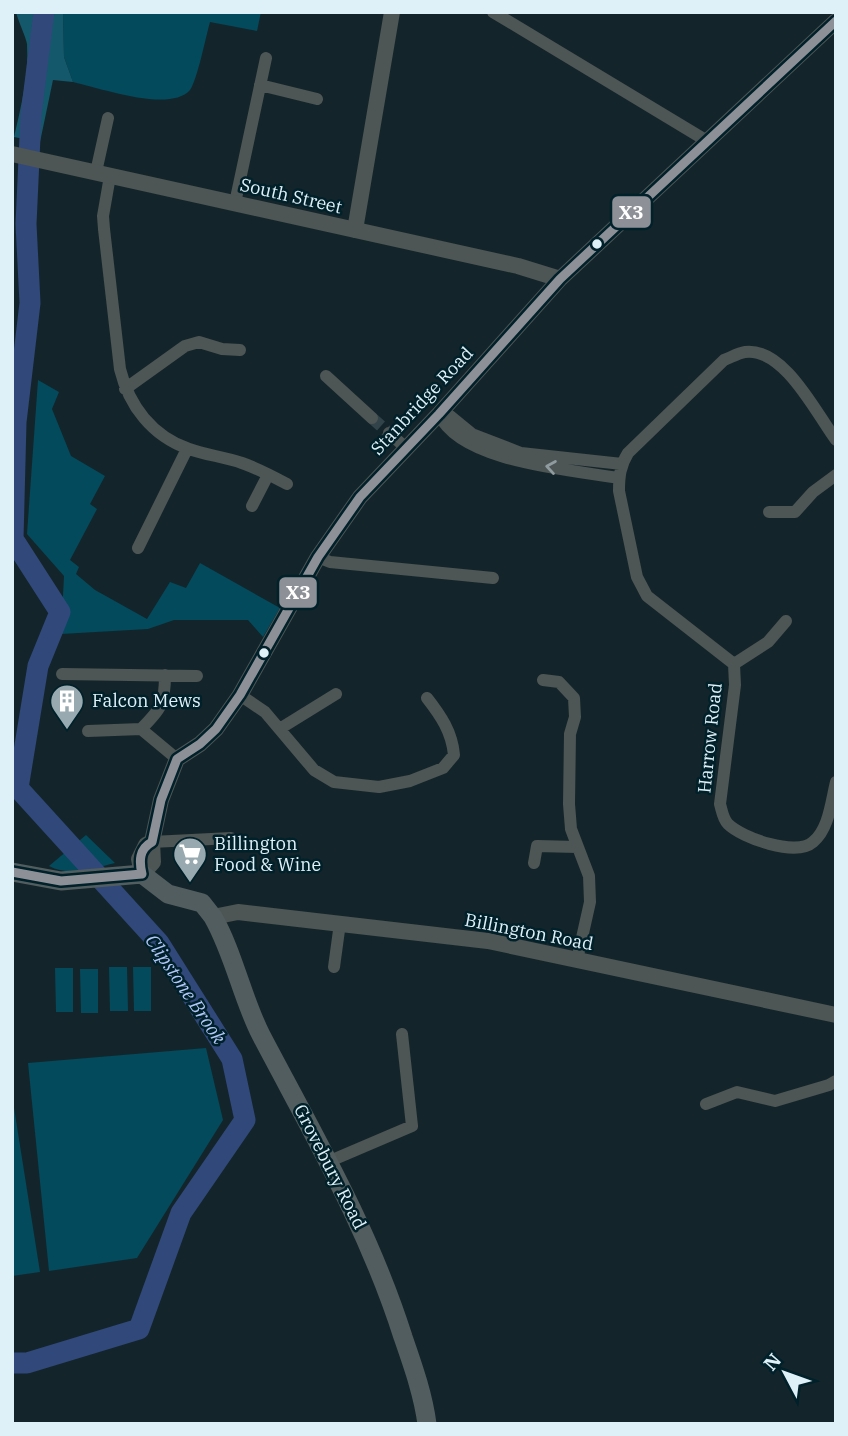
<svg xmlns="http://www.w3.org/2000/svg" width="848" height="1436" viewBox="0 0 848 1436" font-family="'IBM Plex Serif',serif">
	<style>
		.green { fill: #034a5c }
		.forest { fill: #14586b }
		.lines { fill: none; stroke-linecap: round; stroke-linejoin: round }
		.river { stroke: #31487a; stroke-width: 21 }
		.minor-tunnel { stroke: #324449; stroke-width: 12; stroke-dasharray: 12 6; stroke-linecap: butt }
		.minor { stroke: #4d5555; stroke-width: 12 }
		.tertiary { stroke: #4d5555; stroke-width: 16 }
		.primary { stroke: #525d5f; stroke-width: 19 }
		.bus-1-casing { stroke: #00202a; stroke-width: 14 }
		.bus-1 { stroke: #8d9197; stroke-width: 9 }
		.oneway { stroke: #8f9b9e }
		.bus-dot { fill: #dff1f8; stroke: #00202a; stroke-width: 2.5 }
		.labels { text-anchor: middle; stroke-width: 5; stroke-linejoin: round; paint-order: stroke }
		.street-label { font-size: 18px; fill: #dff1f8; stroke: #00202a }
		.poi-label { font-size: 18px; fill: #dff1f8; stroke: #00202a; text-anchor: start }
		.water-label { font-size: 19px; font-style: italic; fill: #b1c8fb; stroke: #00202a }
		.line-badge { stroke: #00202a; stroke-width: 2.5 }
		.badge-label { font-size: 19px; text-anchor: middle; font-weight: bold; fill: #fff }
	</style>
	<rect width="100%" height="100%" fill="#13252a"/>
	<path class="green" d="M 63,12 L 261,12 L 257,31 L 210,22 C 206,36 197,81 190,90 C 170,113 100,88 73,82 L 64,57 Z
		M 38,380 L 59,392 L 52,409 L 71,456 L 105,476 L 90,504 L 97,509 L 70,560 L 79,567 L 76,574 L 95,590 L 147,619 L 170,582 L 186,588 L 200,563 L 280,608 L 263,637 L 248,620 L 174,620 L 148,629 L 61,634 L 64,576 L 27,534 Z
		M 86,835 L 115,863 C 94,868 69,877 49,866 Z
		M 109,967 L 127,967 L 128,1011 L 110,1011 Z
		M 133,967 L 151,967 L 151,1011 L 134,1011 Z
		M 55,968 L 73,968 L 73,1012 L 56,1012 Z
		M 80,969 L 98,969 L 98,1013 L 81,1013 Z
		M 206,1048 L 223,1120 L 137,1258 L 49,1271 L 28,1063 Z
		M 12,1095 L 40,1272 L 12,1276 Z"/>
	<path class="forest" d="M 16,12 L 63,12 L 64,57 L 73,82 L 53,80 L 40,142 L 14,137 C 21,107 29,75 27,44 C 26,37 18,21 16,12 Z"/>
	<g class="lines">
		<path class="river" d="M 12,1363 L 27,1363 L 139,1329 L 181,1213 L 245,1120 L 232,1059 L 159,943 L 18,788 L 38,666 L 60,612 L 13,539 L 16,422 L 30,303 L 26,224 L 31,115 L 44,12"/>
		<path class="minor-tunnel" d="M 372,418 L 389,433"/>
		<path class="minor" d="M 493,12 L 707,141
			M 260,85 L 317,99
			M 96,172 L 108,118
			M 110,176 L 103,216 L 104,229 L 120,369 C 129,406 152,436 189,449 C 206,455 225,457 242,463 C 257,468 272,476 287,484
			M 235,203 L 266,58
			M 326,376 L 372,418
			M 125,389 L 185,346 L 199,342 L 222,349 L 240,350
			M 389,433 L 405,447
			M 836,440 C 816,413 784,347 745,352 C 738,353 730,358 724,360 L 628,453 C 620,466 619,477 619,491 L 637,577 L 647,596 L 734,664 L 735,685 L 720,804 C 722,811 723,819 728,824 C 742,838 796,857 813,842 C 829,829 831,802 836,782
			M 619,478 C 572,470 460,462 439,414 L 450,416 L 472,434 L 521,453 L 622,464
			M 252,506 L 268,475
			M 769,512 L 795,512 L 813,492 L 836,475
			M 138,548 L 187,449
			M 318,557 L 330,562 L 493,578
			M 734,664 L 768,642 L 786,621
			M 62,674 L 197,676
			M 165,675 C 165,704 161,709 141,729 L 177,759
			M 543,680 L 559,682 L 574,698 L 575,717 L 570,734 L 569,804 L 571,829 L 589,876 L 590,902 L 577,960
			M 240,695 L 265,712 L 314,770 L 334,782 L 379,787 L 410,781 L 443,768 L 454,755 C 452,732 441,716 427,698
			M 281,728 L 336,694
			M 88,731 L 141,729
			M 152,842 L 231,838
			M 534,863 L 537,846 L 577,847
			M 334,967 L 340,923
			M 706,1104 L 737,1092 L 775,1101 L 829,1085 L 836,1081
			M 330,1161 L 412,1126 L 402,1034"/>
		<path class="tertiary" d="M 12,154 L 518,266 L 560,279
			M 355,230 L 392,12
			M 142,874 L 139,859 L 146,845 L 152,842 L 161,800 L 177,759 L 200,744 L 216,729 L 240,695 L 318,557 L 360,497 L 439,414 L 560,279 L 836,21
			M 142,874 L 153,862 L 152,842
			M 213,917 L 238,912 L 488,941 L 836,1015"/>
		<path class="primary" d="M 12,872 L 61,881 L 142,874 L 168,894 L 202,903 L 213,917 C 234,954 242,998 261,1035 C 314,1136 368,1227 403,1337 C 413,1366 423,1394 427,1424"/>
		<g class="bus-1-casing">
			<path id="bus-1" d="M 12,872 L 61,881 L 142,874
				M 142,874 C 139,861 139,849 152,842 L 161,800 L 177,759 L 200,744 L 216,729 L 240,695 L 318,557 L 360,497 L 439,414 L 560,279 L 836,21"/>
		</g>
		<use href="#bus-1" class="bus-1"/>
	</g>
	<defs><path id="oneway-chevron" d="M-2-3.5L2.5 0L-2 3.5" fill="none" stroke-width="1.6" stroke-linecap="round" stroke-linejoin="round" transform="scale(1.75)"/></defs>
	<use class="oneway" href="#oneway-chevron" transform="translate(551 467) rotate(-171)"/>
	<defs>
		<g id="building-pin" transform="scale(1.75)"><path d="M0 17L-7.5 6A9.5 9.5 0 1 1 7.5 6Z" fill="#98aab0" stroke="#00202a"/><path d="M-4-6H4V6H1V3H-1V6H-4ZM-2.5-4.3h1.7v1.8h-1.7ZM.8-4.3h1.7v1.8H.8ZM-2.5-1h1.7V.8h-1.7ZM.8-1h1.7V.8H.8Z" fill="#fff"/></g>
		<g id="supermarket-pin" transform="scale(1.75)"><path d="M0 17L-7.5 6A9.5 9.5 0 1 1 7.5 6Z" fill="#98aab0" stroke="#00202a"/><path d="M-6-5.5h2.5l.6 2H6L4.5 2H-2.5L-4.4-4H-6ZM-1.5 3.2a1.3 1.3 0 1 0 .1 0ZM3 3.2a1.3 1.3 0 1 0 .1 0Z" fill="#fff"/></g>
	</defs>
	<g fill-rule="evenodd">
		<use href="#building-pin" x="67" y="701"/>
		<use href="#supermarket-pin" x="190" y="854"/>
	</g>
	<g class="bus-dot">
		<circle cx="597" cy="244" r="6"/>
		<circle cx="264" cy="653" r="6"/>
	</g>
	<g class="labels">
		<g class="street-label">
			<text transform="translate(291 196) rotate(13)" y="6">South Street</text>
			<text transform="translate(422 401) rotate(-47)" y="6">Stanbridge Road</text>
			<text transform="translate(710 738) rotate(-84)" y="6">Harrow Road</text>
			<text transform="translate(529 932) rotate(11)" y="6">Billington Road</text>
			<text transform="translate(330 1167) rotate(63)" y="6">Grovebury Road</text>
		</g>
		<g class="poi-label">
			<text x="92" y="707">Falcon Mews</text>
			<text x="214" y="850">Billington<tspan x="214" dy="21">Food &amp; Wine</tspan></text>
		</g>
		<g class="water-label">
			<text transform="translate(186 989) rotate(56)" y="7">Clipstone Brook</text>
		</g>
	</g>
	<g class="line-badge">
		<rect x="611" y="195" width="41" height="34" rx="7" fill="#8d9197"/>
		<rect x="278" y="576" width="40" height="33" rx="7" fill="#8d9197"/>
	</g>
	<g class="badge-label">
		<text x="631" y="219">X3</text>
		<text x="298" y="599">X3</text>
	</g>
	<rect width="848" height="1436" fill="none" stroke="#dff1f8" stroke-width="28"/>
	<g transform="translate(785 1373) rotate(311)" stroke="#00202a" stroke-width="5" paint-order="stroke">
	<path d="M0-5L12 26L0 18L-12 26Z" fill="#dff1f8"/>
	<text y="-10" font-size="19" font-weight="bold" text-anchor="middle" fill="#dff1f8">N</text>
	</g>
</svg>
